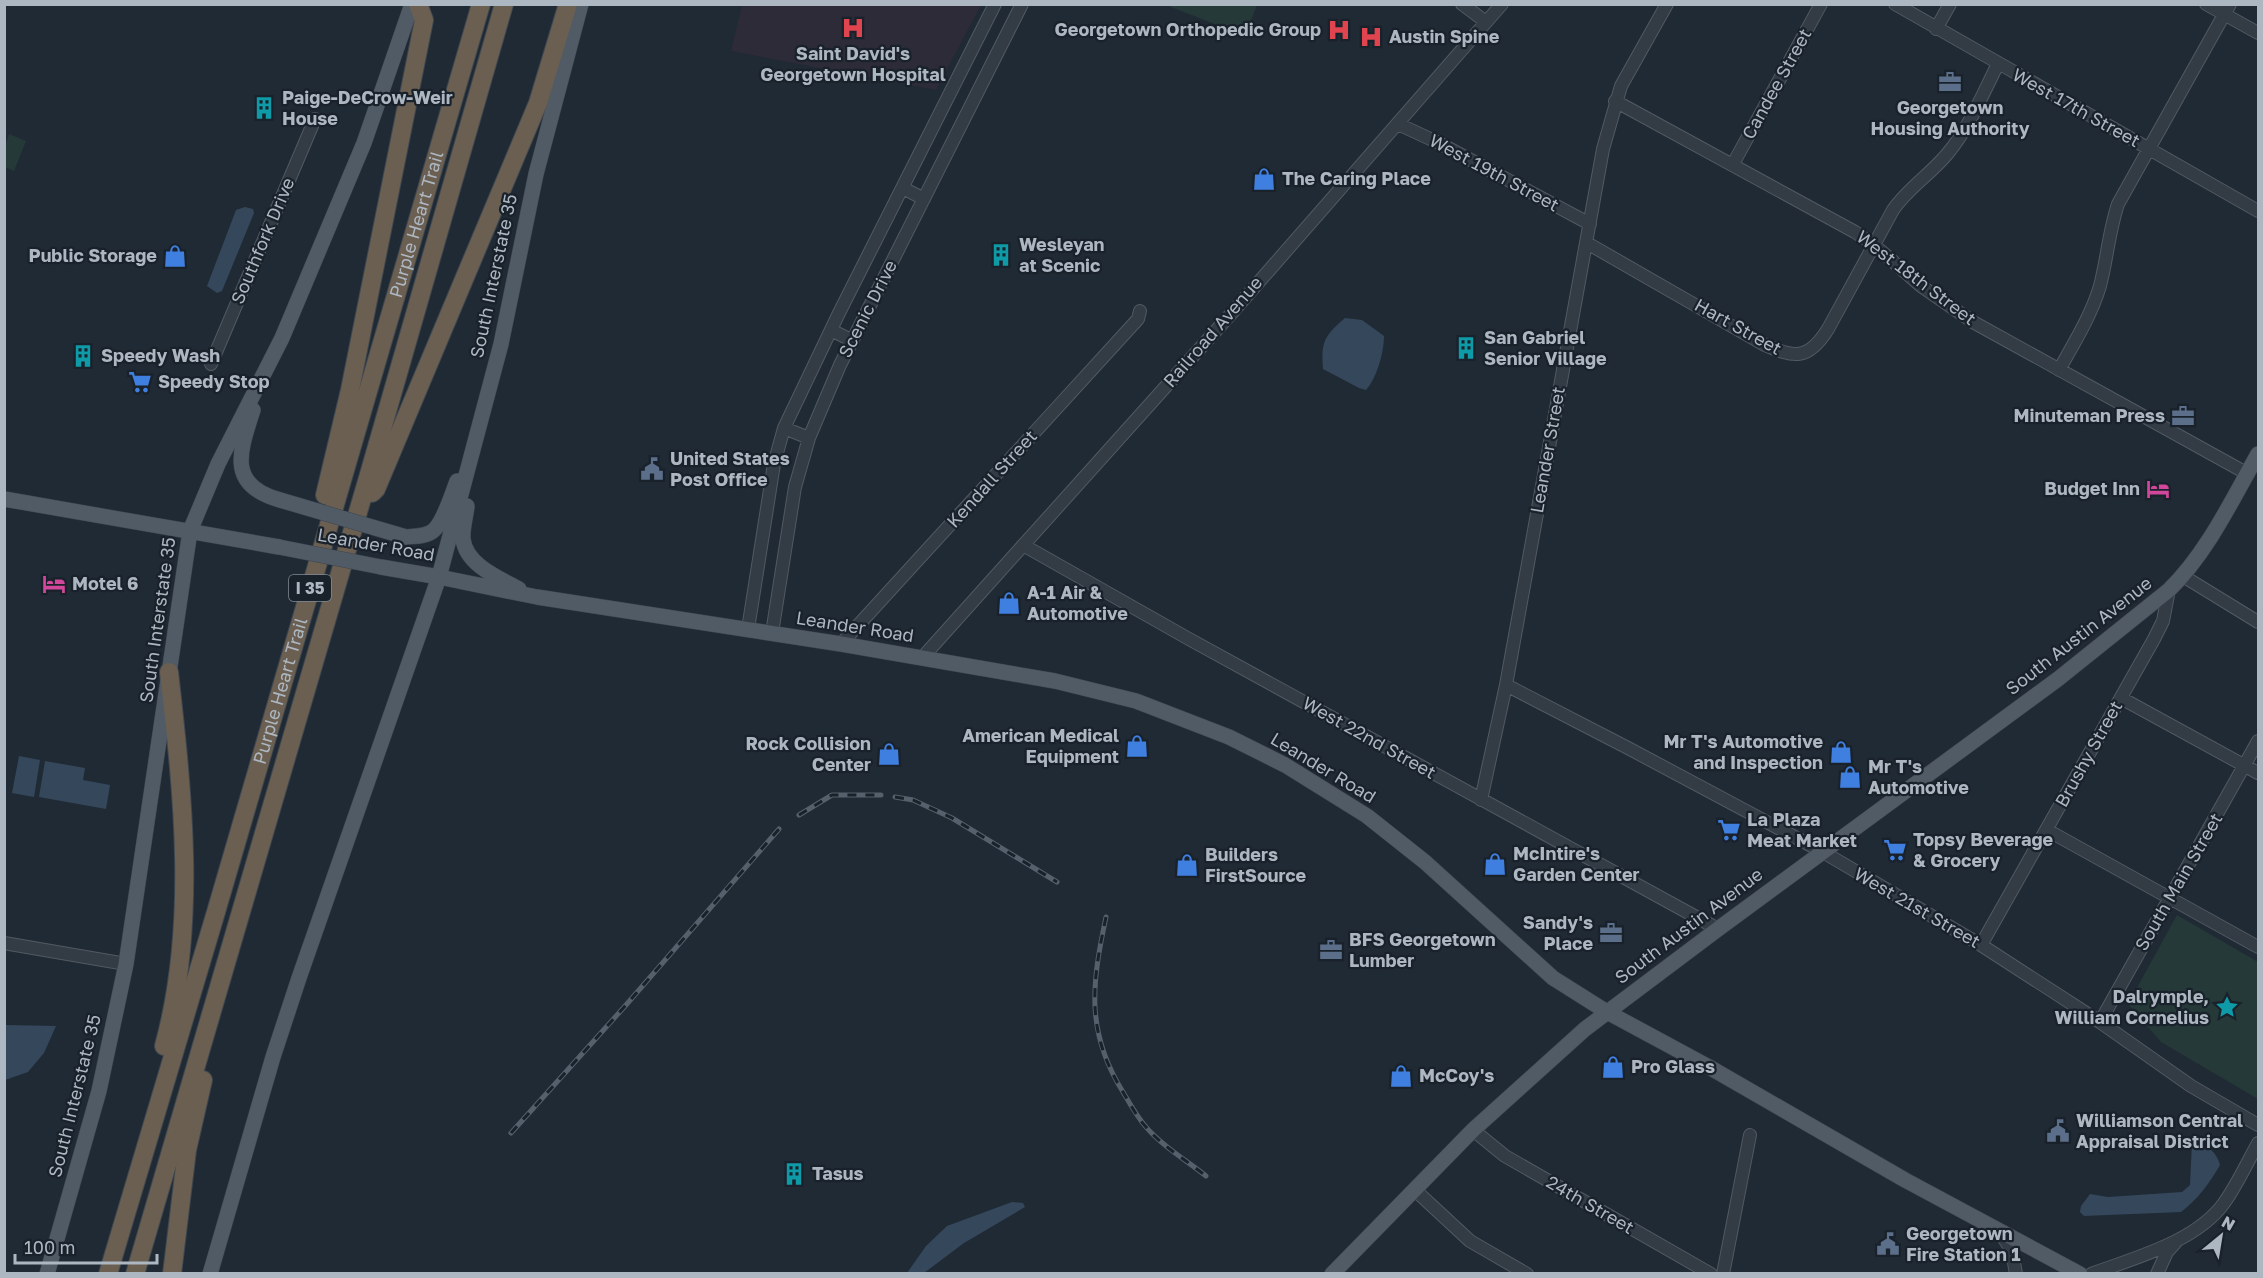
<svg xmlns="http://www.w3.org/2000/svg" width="2263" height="1278" viewBox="0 0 2263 1278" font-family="'Golos Text',sans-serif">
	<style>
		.medical { fill: #2c2b37 }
		.green { fill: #253938 }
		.water { fill: #35475b }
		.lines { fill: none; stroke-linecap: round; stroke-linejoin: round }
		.minor-casing { stroke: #515a63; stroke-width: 14 }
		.major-casing { stroke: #3d454f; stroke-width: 16 }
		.highway-casing { stroke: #3e4750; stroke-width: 20 }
		.minor { stroke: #333c45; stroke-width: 12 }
		.major { stroke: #515b65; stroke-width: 15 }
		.highway { stroke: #6b5f51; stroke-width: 18 }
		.rail-casing { stroke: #55606c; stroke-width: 5 }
		.rail { stroke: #19212a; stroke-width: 3; stroke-dasharray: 9; stroke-linecap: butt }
		.major-bridge-casing { stroke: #3d454f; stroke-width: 16; stroke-linecap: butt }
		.major-bridge { stroke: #515b65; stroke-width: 15 }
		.labels { text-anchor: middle; stroke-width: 4.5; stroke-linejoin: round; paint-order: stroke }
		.shield { fill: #19212a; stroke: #818a94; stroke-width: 1.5 }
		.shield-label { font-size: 16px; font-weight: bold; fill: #adb7c2 }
		.poi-label { font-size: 18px; font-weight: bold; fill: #adb7c2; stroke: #19212a; text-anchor: start }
		.street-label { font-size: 18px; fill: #adb7c2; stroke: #19212a }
	</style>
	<rect width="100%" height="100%" fill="#202a34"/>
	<path class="medical" d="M 742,5 L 742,4 L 981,5 L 936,90 L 731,51 Z"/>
	<path class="green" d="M 1166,5 L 1257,5 L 1245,36 Z
		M 9,134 L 26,141 L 14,171 L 5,167 L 5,146 Z
		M 2177,915 L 2258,962 L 2258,1099 L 2161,1042 L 2128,1004 Z"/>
	<path class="water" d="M 245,207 L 253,209 L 254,213 L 222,291 L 217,293 L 207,286 L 236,210 Z
		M 1345,318 L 1362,320 L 1384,336 C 1384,352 1377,378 1366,390 L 1359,388 L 1323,369 C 1321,342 1324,336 1345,318 Z
		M 19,756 L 40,760 L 34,797 L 12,793 Z
		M 45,761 L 85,768 L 83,780 L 110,785 L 106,809 L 39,797 Z
		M 5,1025 L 56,1026 L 44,1053 L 28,1072 L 5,1080 Z
		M 2196,1139 C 2207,1146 2217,1152 2220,1165 C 2209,1184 2198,1199 2181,1212 L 2084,1216 L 2080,1212 L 2081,1206 L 2090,1194 L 2108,1197 L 2182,1192 L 2190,1185 L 2192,1142 Z
		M 1012,1202 L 1023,1203 L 1025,1207 L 964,1243 L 924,1273 L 907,1273 L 926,1246 L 947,1226 Z"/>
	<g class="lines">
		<g class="minor-casing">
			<path id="minor" d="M 1462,4 L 1486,22
				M 1895,4 L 2258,211
				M 2206,4 L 2258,33
				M 1936,29 L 1950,4
				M 1615,101 L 1855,232 L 1873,244 L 1921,286 L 1973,322 L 2248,474
				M 1398,124 L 1439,143 L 1590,224
				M 1733,164 L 1821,4
				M 903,188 L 924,199
				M 1587,243 L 1763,344 C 1794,358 1808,361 1828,329 L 1893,210 C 1908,188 1931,174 1948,153 C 1969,128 1983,93 1998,64
				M 831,330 L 853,341
				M 211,364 L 315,119
				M 2059,370 C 2074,343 2091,316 2100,286 C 2107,259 2109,231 2118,204 L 2230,4
				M 784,428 L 809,438
				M 1023,545 L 1189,639 L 1718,929
				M 2183,576 L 2258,622
				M 748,629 L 774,464 L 784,428 L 839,313 L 995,4
				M 772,633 L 795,487 L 809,438 L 840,365 L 1022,4
				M 841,644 L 1138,319 L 1140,311
				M 922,658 L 1230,315 L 1502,4
				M 1506,685 L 1628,748 L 1823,852 L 1981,945 L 2100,1022 L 2191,1086 L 2258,1125
				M 2121,698 L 2258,773
				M 1481,800 L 1506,685 L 1603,149 L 1621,86 L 1667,4
				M 2047,830 L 2258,947
				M 4,943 L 126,964
				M 1981,945 L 2154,639 L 2163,621 L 2169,590
				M 2100,1022 L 2258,741
				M 1473,1130 L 1505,1156 L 1711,1274
				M 1415,1190 L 1470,1241 L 1527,1274
				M 1999,1231 L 2012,1251 L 2016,1274
				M 1723,1274 L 1750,1135
				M 2091,1274 C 2134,1258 2196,1242 2224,1203 C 2237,1185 2247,1163 2258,1143
				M 2157,1274 L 2167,1252 L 2176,1242"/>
		</g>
		<g class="major-casing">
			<path id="major" d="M 253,410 C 240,451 226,485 280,500
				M 4,499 L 279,547
				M 467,506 C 466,516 462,529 463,539 C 466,565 499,578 519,589
				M 406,537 C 414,536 427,537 434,530 C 444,521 452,494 457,481
				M 381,567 L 439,577 L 537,597 L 841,644 L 1055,681 L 1136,701 L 1229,737 L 1285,765 L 1367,816 L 1425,862 L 1553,978 L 1607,1012 L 1709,1067 L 1905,1180 L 2080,1274
				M 47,1274 L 99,1091 L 126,964 L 190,531 L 218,464 L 282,338 L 364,143 L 412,4
				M 210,1274 L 273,1057 L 299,978 L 439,577 L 501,344 L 536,174 L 581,4
				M 1332,1274 L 1473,1130 L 1585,1029 L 1718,929 L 2058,679 L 2169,590 C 2207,553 2232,500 2258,454"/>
		</g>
		<g class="highway-casing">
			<g id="highway">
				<path d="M 372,493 L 376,489 L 538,103 L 568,4"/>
				<path d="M 325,495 L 350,390 L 424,20 L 418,4"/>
				<path d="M 164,1046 C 197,925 183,795 169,672"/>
				<path id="s1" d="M 108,1274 L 216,912 L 481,4"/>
				<path d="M 135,1274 L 370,471 L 504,4"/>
				<path d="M 172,1274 L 187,1150 L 203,1080"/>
			</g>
		</g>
		<use href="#minor" class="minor"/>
		<use href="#major" class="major"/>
		<use href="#highway" class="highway"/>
		<g class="rail-casing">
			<path id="rail" d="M 895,797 L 913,800 L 952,818 L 1057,882
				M 799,815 L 832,795 L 881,795
				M 1106,917 C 1092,983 1085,1031 1123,1092 C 1130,1104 1137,1117 1146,1127 C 1162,1146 1186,1160 1206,1176
				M 511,1133 L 626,1005 L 779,829"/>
		</g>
		<use href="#rail" class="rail"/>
		<g class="major-bridge-casing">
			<path id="major-bridge" d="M 280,500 L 406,537
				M 279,547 L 381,567"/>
		</g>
		<use href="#major-bridge" class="major-bridge"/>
	</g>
	<defs>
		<g id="hospital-bare" transform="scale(1.8)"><path d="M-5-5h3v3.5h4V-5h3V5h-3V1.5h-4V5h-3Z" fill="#e0444e" stroke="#19212a" stroke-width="2.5" paint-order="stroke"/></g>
		<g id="office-bare" transform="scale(1.8)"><path d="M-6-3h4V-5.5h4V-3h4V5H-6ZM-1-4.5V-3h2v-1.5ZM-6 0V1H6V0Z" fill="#5c6f8a" stroke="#19212a" stroke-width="2.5" paint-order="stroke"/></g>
		<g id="building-bare" transform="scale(1.8)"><path d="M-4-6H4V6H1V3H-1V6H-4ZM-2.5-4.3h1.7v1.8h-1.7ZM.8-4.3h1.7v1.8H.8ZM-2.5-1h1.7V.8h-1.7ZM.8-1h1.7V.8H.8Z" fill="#0f9aa8" stroke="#19212a" stroke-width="2.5" paint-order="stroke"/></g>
		<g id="shop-bare" transform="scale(1.8)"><path d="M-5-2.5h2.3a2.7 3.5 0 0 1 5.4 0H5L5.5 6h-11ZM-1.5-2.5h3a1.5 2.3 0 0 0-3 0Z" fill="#3f7fe0" stroke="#19212a" stroke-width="2.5" paint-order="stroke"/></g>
		<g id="supermarket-bare" transform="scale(1.8)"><path d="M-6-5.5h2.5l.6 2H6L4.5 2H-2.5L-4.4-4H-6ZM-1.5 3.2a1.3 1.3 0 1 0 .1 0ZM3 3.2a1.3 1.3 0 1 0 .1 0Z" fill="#3f7fe0" stroke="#19212a" stroke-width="2.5" paint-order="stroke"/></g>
		<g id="civic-bare" transform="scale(1.8)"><path d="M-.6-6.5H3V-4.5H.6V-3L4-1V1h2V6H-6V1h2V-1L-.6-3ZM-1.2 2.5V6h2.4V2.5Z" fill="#5c6f8a" stroke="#19212a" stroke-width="2.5" paint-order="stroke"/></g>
		<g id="hotel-bare" transform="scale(1.8)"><path d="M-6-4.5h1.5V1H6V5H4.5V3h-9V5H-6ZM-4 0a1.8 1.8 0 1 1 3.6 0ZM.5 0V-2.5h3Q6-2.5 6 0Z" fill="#d1479c" stroke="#19212a" stroke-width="2.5" paint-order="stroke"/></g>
		<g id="sight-bare" transform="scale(1.8)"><path d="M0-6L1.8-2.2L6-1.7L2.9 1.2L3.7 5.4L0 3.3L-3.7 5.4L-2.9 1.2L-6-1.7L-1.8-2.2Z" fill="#0f9aa8" stroke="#19212a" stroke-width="2.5" paint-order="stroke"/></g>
	</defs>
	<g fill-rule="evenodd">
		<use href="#hospital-bare" x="853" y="28"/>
		<use href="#hospital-bare" x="1339" y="30"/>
		<use href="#hospital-bare" x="1371" y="37"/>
		<use href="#office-bare" x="1950" y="82"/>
		<use href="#building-bare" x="264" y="108"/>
		<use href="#shop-bare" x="1264" y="179"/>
		<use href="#building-bare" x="1001" y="255"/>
		<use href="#shop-bare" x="175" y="256"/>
		<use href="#building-bare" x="1466" y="348"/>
		<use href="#building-bare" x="83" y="356"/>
		<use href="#supermarket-bare" x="140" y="382"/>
		<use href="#office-bare" x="2183" y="416"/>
		<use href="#civic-bare" x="652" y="469"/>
		<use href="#hotel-bare" x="2158" y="489"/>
		<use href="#hotel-bare" x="54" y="584"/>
		<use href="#shop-bare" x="1009" y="603"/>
		<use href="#shop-bare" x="1137" y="746"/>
		<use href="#shop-bare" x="1841" y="752"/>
		<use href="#shop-bare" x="889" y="754"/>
		<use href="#shop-bare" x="1850" y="777"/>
		<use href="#supermarket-bare" x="1729" y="830"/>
		<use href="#supermarket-bare" x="1895" y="850"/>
		<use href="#shop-bare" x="1495" y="864"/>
		<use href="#shop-bare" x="1187" y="865"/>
		<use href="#office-bare" x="1611" y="933"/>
		<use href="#office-bare" x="1331" y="950"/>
		<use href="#sight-bare" x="2227" y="1007"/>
		<use href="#shop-bare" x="1613" y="1067"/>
		<use href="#shop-bare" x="1401" y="1076"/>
		<use href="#civic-bare" x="2058" y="1131"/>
		<use href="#building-bare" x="794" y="1174"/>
		<use href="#civic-bare" x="1888" y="1244"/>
	</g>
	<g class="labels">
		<rect class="shield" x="289" y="575" width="42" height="26" rx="4.5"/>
		<g class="shield-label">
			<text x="310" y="594">I 35</text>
		</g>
		<g class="poi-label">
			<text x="1321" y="36" text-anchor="end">Georgetown Orthopedic Group</text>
			<text x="1389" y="43">Austin Spine</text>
			<text x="853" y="60" text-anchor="middle">Saint David's<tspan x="853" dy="21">Georgetown Hospital</tspan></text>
			<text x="282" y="104">Paige-DeCrow-Weir<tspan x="282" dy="21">House</tspan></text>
			<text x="1950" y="114" text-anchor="middle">Georgetown<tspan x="1950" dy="21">Housing Authority</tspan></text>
			<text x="1282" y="185">The Caring Place</text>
			<text x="1019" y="251">Wesleyan<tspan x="1019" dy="21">at Scenic</tspan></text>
			<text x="157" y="262" text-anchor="end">Public Storage</text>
			<text x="1484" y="344">San Gabriel<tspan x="1484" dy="21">Senior Village</tspan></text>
			<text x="101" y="362">Speedy Wash</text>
			<text x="158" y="388">Speedy Stop</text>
			<text x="2165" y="422" text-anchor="end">Minuteman Press</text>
			<text x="670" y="465">United States<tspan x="670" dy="21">Post Office</tspan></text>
			<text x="2140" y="495" text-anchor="end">Budget Inn</text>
			<text x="72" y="590">Motel 6</text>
			<text x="1027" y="599">A-1 Air &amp;<tspan x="1027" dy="21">Automotive</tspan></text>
			<text x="1119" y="742" text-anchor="end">American Medical<tspan x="1119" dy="21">Equipment</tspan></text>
			<text x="1823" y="748" text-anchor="end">Mr T's Automotive<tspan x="1823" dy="21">and Inspection</tspan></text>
			<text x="871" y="750" text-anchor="end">Rock Collision<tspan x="871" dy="21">Center</tspan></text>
			<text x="1868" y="773">Mr T's<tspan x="1868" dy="21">Automotive</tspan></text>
			<text x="1747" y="826">La Plaza<tspan x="1747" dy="21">Meat Market</tspan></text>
			<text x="1913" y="846">Topsy Beverage<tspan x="1913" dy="21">&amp; Grocery</tspan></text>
			<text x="1513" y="860">McIntire's<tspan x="1513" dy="21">Garden Center</tspan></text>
			<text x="1205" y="861">Builders<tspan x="1205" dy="21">FirstSource</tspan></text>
			<text x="1593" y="929" text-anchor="end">Sandy's<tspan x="1593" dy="21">Place</tspan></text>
			<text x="1349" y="946">BFS Georgetown<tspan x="1349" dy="21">Lumber</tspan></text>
			<text x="2209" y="1003" text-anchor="end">Dalrymple,<tspan x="2209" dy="21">William Cornelius</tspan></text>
			<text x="1631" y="1073">Pro Glass</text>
			<text x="1419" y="1082">McCoy's</text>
			<text x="2076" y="1127">Williamson Central<tspan x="2076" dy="21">Appraisal District</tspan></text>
			<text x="812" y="1180">Tasus</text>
			<text x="1906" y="1240">Georgetown<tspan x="1906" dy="21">Fire Station 1</tspan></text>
		</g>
		<g class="street-label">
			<text transform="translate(1777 84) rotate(-61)" y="6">Candee Street</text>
			<text transform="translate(2076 108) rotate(29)" y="6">West 17th Street</text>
			<text transform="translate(1494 173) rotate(28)" y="6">West 19th Street</text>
			<text dy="6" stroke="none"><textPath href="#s1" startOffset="1094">Purple Heart Trail</textPath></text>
			<text transform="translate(263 241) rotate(-67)" y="6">Southfork Drive</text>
			<text transform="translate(494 276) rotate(-78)" y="6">South Interstate 35</text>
			<text transform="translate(1916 278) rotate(37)" y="6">West 18th Street</text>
			<text transform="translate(868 309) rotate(-63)" y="6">Scenic Drive</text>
			<text transform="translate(1738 327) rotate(29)" y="6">Hart Street</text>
			<text transform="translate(1213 332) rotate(-49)" y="6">Railroad Avenue</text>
			<text transform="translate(1548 450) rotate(-80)" y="6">Leander Street</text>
			<text transform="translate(992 479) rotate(-48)" y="6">Kendall Street</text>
			<text transform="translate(376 545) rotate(10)" y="6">Leander Road</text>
			<text transform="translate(158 620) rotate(-82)" y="6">South Interstate 35</text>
			<text transform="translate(855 627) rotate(9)" y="6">Leander Road</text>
			<text transform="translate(2079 636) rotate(-38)" y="6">South Austin Avenue</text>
			<text dy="6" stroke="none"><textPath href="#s1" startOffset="608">Purple Heart Trail</textPath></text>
			<text transform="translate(1369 738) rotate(29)" y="6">West 22nd Street</text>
			<text transform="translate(2089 754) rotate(-61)" y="6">Brushy Street</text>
			<text transform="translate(1323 768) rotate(31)" y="6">Leander Road</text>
			<text transform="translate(2179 882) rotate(-60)" y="6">South Main Street</text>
			<text transform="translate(1917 908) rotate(30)" y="6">West 21st Street</text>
			<text transform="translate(1689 926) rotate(-37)" y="6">South Austin Avenue</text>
			<text transform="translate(75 1096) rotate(-76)" y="6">South Interstate 35</text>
			<text transform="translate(1590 1205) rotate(30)" y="6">24th Street</text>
		</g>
	</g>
	<rect width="2263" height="1278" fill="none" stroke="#adb7c2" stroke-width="12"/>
	<g transform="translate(2221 1236) rotate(30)" stroke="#19212a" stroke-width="4.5" paint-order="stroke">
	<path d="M0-4.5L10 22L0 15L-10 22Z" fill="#adb7c2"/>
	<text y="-9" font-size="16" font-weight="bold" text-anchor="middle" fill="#adb7c2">N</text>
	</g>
	<path d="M15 1254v9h142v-9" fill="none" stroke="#adb7c2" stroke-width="3"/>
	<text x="24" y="1254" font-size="18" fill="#adb7c2" stroke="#19212a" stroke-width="4.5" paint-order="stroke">100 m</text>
</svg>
